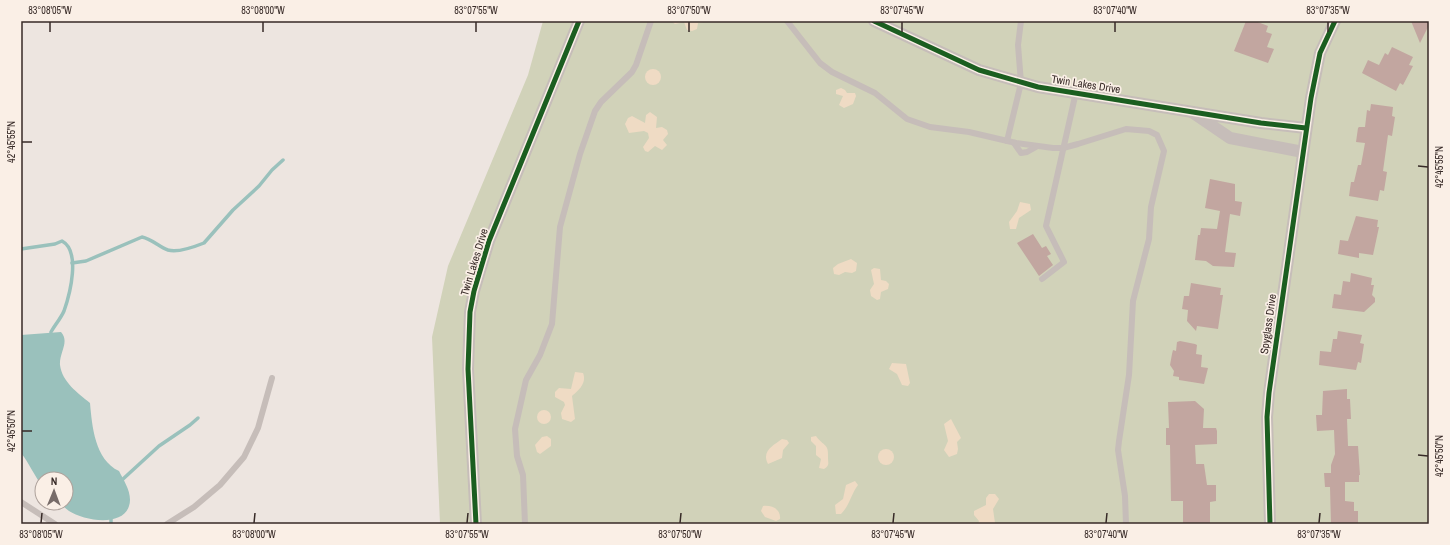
<svg xmlns="http://www.w3.org/2000/svg" width="1450" height="545" font-family="'Archivo Narrow',sans-serif">
	<rect width="100%" height="100%" fill="#ede5e0"/>
	<polygon fill="#d1d2b9" points="543,21 1429,21 1429,524 440,524 432,337 448,266 528,75"/>
	<g fill="#efdbc4">
		<polygon points="671,21 709,21 698,23 697,29 692,31 687,30 684,22 675,24"/>
		<circle cx="653" cy="77" r="8"/>
		<polygon points="841,88 845,90 847,93 855,93 856,96 853,104 844,108 839,105 843,96 836,94 836,90"/>
		<polygon points="650,112 657,117 656,128 662,127 667,130 668,134 663,140 667,145 662,150 655,146 648,152 645,151 643,147 649,138 648,133 644,131 629,133 625,124 628,118 632,116 645,123 646,115"/>
		<polygon points="1020,202 1030,204 1031,210 1019,218 1016,229 1010,229 1009,222 1017,211"/>
		<polygon points="851,259 857,263 856,271 852,273 845,272 839,275 834,274 833,268 838,264"/>
		<polygon points="874,268 880,269 881,280 886,281 889,284 888,289 881,292 880,299 877,300 871,296 870,290 874,284 871,270"/>
		<polygon points="892,363 906,364 910,383 908,386 902,385 897,374 889,369"/>
		<path d="M575 372 583 373C587 383 579 390 572 396L575 419 571 422 562 419 561 413 565 405 564 402 555 397V392L559 388 571 389Z"/>
		<circle cx="544" cy="417" r="7"/>
		<polygon points="951,419 961,438 957,442 958,449 957,454 949,457 944,450 948,441 944,424"/>
		<polygon points="547,436 551,439 551,446 540,454 537,452 535,445 542,437"/>
		<path d="M816 436C824 447 829 443 828 458 828 464 830 465 824 469L819 468 821 459 816 455V446L811 441V437Z"/>
		<path d="M782 439 787 440 789 443 783 450 782 458 768 464C761 451 774 445 782 439Z"/>
		<circle cx="886" cy="457" r="8"/>
		<path d="M855 481 858 485C851 494 850 505 841 514H836L835 505 843 499 846 485Z"/>
		<polygon points="989,494 995,494 999,499 993,509 995,523 978,524 979,521 974,515 974,511 986,505 986,498"/>
		<path d="M763 506C772 505 781 509 780 519L776 521 765 517 761 511Z"/>
	</g>
	<path fill="#9ac1bc" d="M61 332C70 342 59 353 60 365 62 382 78 393 90 403 92 426 95 460 119 471 124 481 133 494 129 506 123 527 84 521 69 511 66 509 63 506 60 503H66V479H42V486C34 475 29 463 21 453V335Z"/>
	<g fill="none" stroke-linecap="round" stroke-linejoin="round">
		<g stroke="#9ac1bc" stroke-width="3.5">
			<path d="M21 249 55 244 62 241C81 251 70 294 64 311 61 318 55 325 51 332"/>
			<path d="M72 263 86 261 142 237C152 239 159 247 168 250 178 253 194 247 204 243L233 210 259 186 272 170 283 160"/>
			<polyline points="123,479 159,446 190,425 198,418"/>
			<polyline points="111,519 111,524"/>
		</g>
	</g>
	<g fill="#c2a6a0">
		<polygon points="1246,21 1255,21 1268,26 1266,32 1272,34 1267,47 1274,49 1268,63 1234,51"/>
		<polygon points="1411,21 1429,21 1429,25 1420,43"/>
		<polygon points="1392,47 1413,57 1409,65 1413,66 1403,85 1400,83 1396,91 1362,73 1368,60 1379,65 1385,53 1388,55"/>
		<polygon points="1371,104 1393,107 1392,116 1395,117 1392,136 1388,135 1383,171 1387,172 1384,191 1380,190 1378,201 1349,196 1351,182 1354,182 1358,165 1361,165 1365,143 1356,142 1358,128 1359,127 1365,127 1367,110 1370,111"/>
		<polygon points="1210,179 1235,184 1235,201 1242,202 1240,216 1230,214 1225,252 1236,253 1234,267 1213,266 1206,261 1195,260 1198,235 1200,235 1201,228 1217,229 1220,211 1205,208"/>
		<polygon points="1356,216 1378,220 1377,227 1379,227 1373,255 1359,253 1359,258 1338,254 1340,240 1348,241"/>
		<polygon points="1033,234 1042,248 1046,246 1051,254 1047,256 1053,265 1039,276 1017,243"/>
		<polygon points="1351,273 1372,278 1371,285 1374,285 1372,295 1375,298 1375,302 1364,312 1332,308 1334,294 1341,295 1343,281 1350,282"/>
		<polygon points="1191,283 1221,288 1220,295 1223,295 1218,329 1197,326 1196,331 1187,321 1188,310 1182,309 1184,296 1189,296"/>
		<polygon points="1338,331 1362,335 1360,343 1364,344 1361,363 1358,362 1356,370 1319,365 1320,351 1331,352 1333,339 1337,339"/>
		<polygon points="1180,341 1195,344 1197,345 1196,354 1202,355 1201,367 1208,368 1204,384 1179,380 1179,377 1173,376 1174,371 1170,365 1172,354 1173,350 1176,351 1177,342"/>
		<polygon points="1347,389 1347,399 1350,399 1351,419 1347,419 1348,446 1358,446 1360,475 1359,475 1359,482 1345,482 1345,501 1354,502 1354,511 1358,511 1358,524 1331,524 1330,487 1325,487 1324,473 1331,473 1331,465 1335,454 1334,430 1317,431 1316,415 1322,415 1323,391"/>
		<polygon points="1195,401 1204,409 1203,428 1216,428 1217,431 1217,444 1195,445 1196,464 1204,464 1207,485 1216,485 1216,501 1210,502 1210,524 1183,524 1183,501 1171,501 1170,445 1166,445 1166,428 1169,428 1168,402"/>
	</g>
	<g fill="none" stroke-linecap="round" stroke-linejoin="round">
		<g stroke="#c6bdb9" stroke-width="6">
			<polyline points="787,21 820,63 832,72 875,93 907,119 930,127 969,132 1016,143 1053,148 1063,148 1078,144 1126,129 1149,131 1157,135 1164,151 1151,207 1149,239 1133,301 1129,375 1119,441 1118,450 1125,496 1126,524"/>
			<polyline points="1007,141 1021,83 1018,45 1021,21"/>
			<polyline points="1014,143 1021,153 1027,152 1036,147"/>
			<polyline points="1042,279 1064,262 1046,226 1076,92"/>
			<polyline points="21,502 55,524"/>
			<polyline points="167,524 194,507 220,485 244,457 258,428 272,378"/>
			<polyline points="525,524 523,475 517,456 515,429 526,380 540,355 552,324 560,227 580,154 595,111 601,102 632,72 636,65 651,21"/>
		</g>
		<g stroke="#c6bdb9" stroke-width="12">
			<polyline points="874,21 979,70 1038,87 1261,123 1306,128"/>
			<polyline points="1192,112 1230,138 1303,152"/>
			<polyline points="476,524 468,369 470,312 474,291 489,241 579,21"/>
			<polyline points="1270,524 1267,417 1269,393 1311,98 1320,53 1335,21"/>
		</g>
		<defs>
			<g id="cycleway">
				<polyline points="874,21 979,70 1038,87 1261,123 1306,128"/>
				<polyline points="476,524 468,369 470,312 474,291 489,241 579,21"/>
				<polyline points="1270,524 1267,417 1269,393 1311,98 1320,53 1335,21"/>
			</g>
		</defs>
		<use href="#cycleway" stroke="#faefe6" stroke-width="8"/>
		<use href="#cycleway" stroke="#1b5e20" stroke-width="5"/>
	</g>
	<path fill="none" stroke="#372a27" stroke-width="1.5" d="M50 32V22M263 32V22M476 32V22M689 32V22M902 32V22M1115 32V22M1328 32V22M22 142H32M1418 166 1428 167M22 431H32M1418 455 1428 456M41 523 42 513M254 523 255 513M467 523 468 513M680 523 681 513M893 523 894 513M1106 523 1107 513M1319 523 1320 513"/>
	<g text-anchor="middle" dominant-baseline="central" stroke-width="3.5" stroke-linejoin="round" paint-order="stroke">
		<g font-size="11" fill="#372a27" stroke="#faefe6">
			<text transform="translate(1086 84) rotate(9)">Twin Lakes Drive</text>
			<text transform="translate(474 262) rotate(-73)">Twin Lakes Drive</text>
			<text transform="translate(1268 324) rotate(-82)">Spyglass Drive</text>
		</g>
	</g>
	<rect width="1450" height="545" fill="none" stroke="#faefe6" stroke-width="44"/>
	<g transform="translate(54 491) rotate(1)"><circle r="19" fill="#faefe6" stroke="#aca09a"/>
	<path d="M0-3L7 15L0 10L-7 15Z" fill="#776b68"/>
	<text y="-6" font-size="11" font-weight="bold" text-anchor="middle" fill="#372a27">N</text>
	</g>
	<rect x="22" y="22" width="1406" height="501" fill="none" stroke="#372a27" stroke-width="1.5"/>
	<g font-size="10" text-anchor="middle" fill="#372a27">
		<text x="50" y="14">83°08'05"W</text>
		<text x="263" y="14">83°08'00"W</text>
		<text x="476" y="14">83°07'55"W</text>
		<text x="689" y="14">83°07'50"W</text>
		<text x="902" y="14">83°07'45"W</text>
		<text x="1115" y="14">83°07'40"W</text>
		<text x="1328" y="14">83°07'35"W</text>
		<text transform="translate(11 142) rotate(-90)" y="4">42°45'55"N</text>
		<text transform="translate(1439 167) rotate(-90)" y="4">42°45'55"N</text>
		<text transform="translate(11 431) rotate(-90)" y="4">42°45'50"N</text>
		<text transform="translate(1439 456) rotate(-90)" y="4">42°45'50"N</text>
		<text x="41" y="538">83°08'05"W</text>
		<text x="254" y="538">83°08'00"W</text>
		<text x="467" y="538">83°07'55"W</text>
		<text x="680" y="538">83°07'50"W</text>
		<text x="893" y="538">83°07'45"W</text>
		<text x="1106" y="538">83°07'40"W</text>
		<text x="1319" y="538">83°07'35"W</text>
	</g>
</svg>
